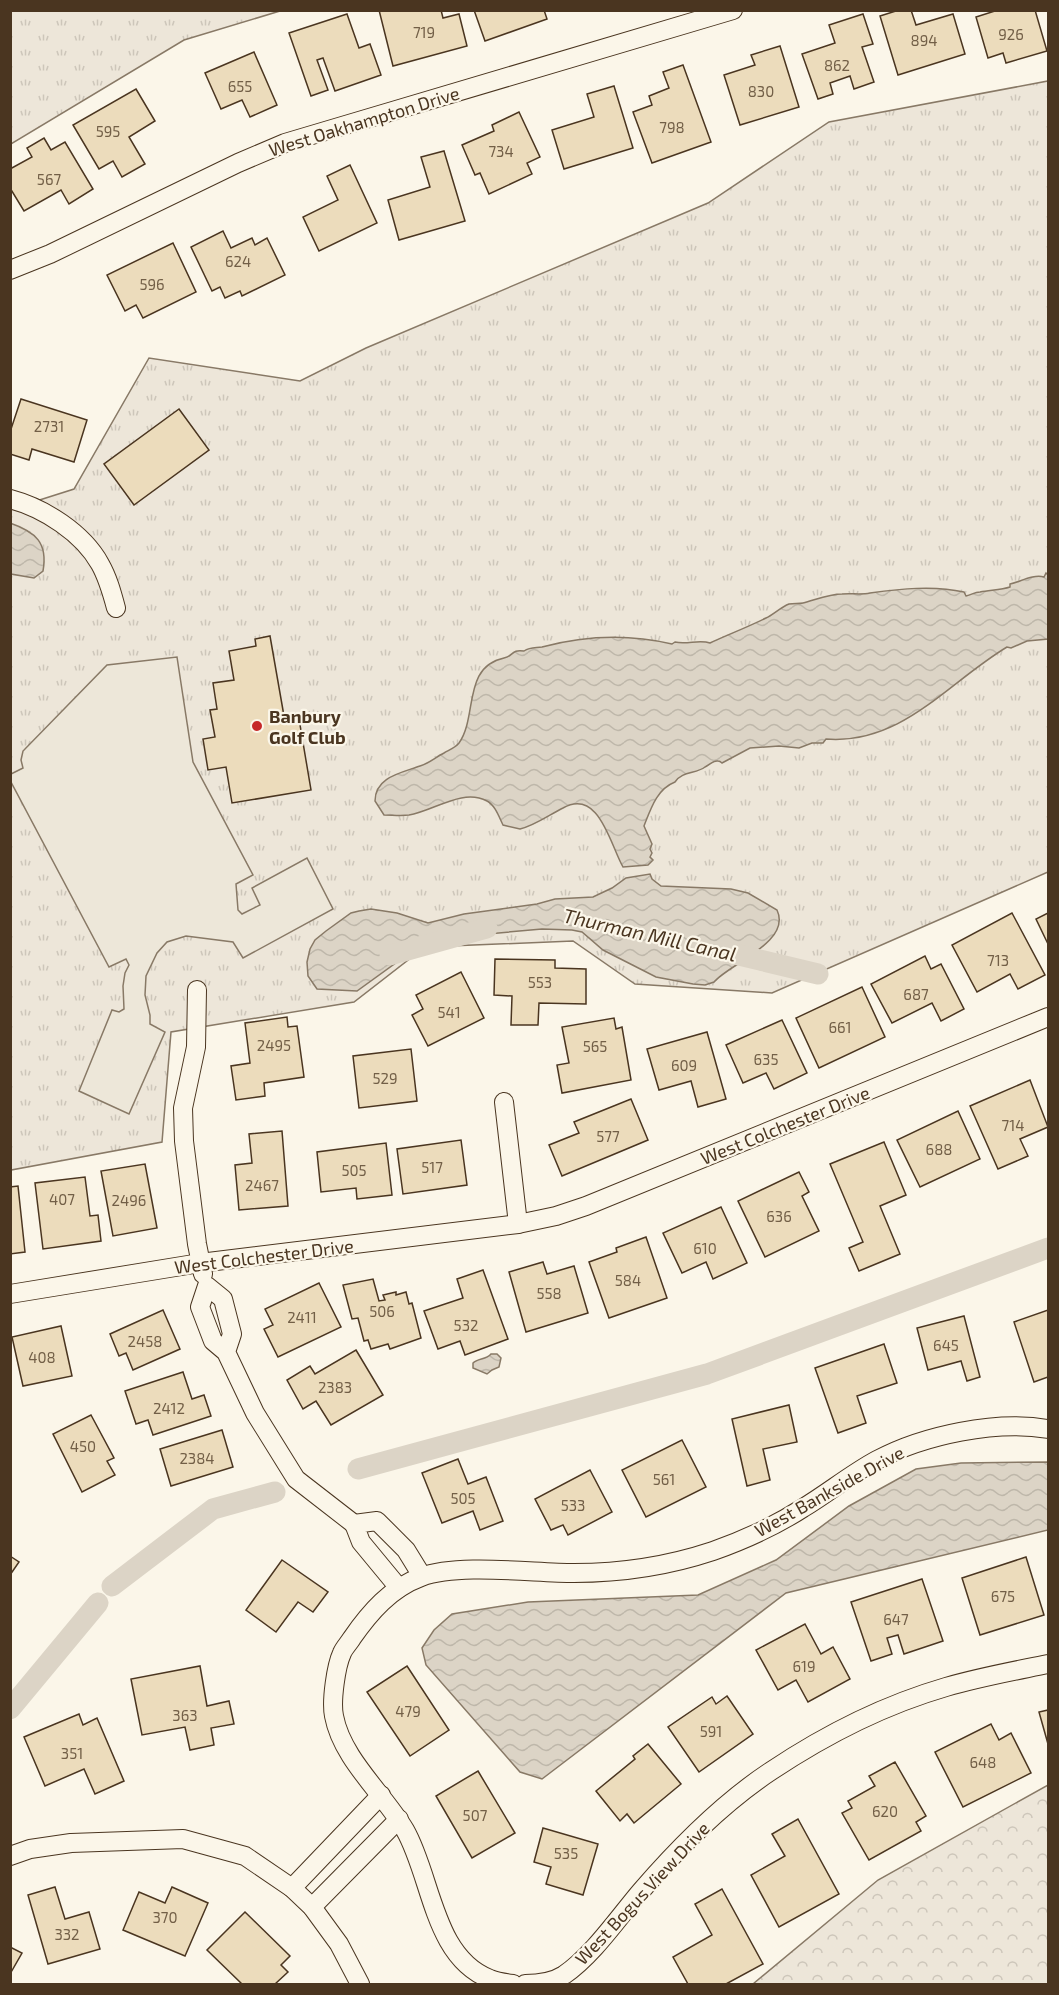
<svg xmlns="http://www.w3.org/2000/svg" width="1059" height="1995" font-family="'Exo 2',sans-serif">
	<defs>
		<pattern id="grass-tufts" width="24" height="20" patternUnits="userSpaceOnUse" patternTransform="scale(1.5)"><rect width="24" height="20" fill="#ede6d9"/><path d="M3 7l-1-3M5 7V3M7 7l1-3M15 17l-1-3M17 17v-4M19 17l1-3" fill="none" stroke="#cdc6ba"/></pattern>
		<pattern id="forest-crowns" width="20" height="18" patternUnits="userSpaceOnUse" patternTransform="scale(1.5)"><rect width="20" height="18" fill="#ede6d9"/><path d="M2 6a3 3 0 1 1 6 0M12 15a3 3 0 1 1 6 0" fill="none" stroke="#cdc6ba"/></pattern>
		<pattern id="water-waves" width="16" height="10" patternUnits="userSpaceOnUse" patternTransform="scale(1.5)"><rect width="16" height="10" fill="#dcd4c6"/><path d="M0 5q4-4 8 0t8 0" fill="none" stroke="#beb7aa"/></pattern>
	</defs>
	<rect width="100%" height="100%" fill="#fbf6e9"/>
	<g fill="url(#grass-tufts)" stroke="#887966" stroke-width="1.5">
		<polygon points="10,11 11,10 280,11 184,40 11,144"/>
		<polygon points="1048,81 1048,872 772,993 635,984 573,941 425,947 354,1002 171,1032 162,1142 11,1170 11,509 74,489 149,358 300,381 366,348 708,203 829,122"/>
	</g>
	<polygon fill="url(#forest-crowns)" stroke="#887966" stroke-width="1.5" points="1048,1785 1048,1984 753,1984 878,1880"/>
	<polygon fill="#ede7d9" stroke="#887966" stroke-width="1.5" points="177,657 193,762 253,875 236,884 238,910 242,914 260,905 252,888 307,858 333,909 243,958 233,942 186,936 167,942 157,953 146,976 145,995 150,1015 150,1024 165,1032 129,1114 79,1091 112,1010 119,1012 124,1009 123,986 125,973 129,965 126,959 109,967 11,782 11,774 23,768 21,760 23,751 107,665"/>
	<g fill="url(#water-waves)" stroke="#887966" stroke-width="1.5">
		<path d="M10 523C36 532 48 543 43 571L34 578 11 574Z"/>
		<path d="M1046 573 1048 575V639L1027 641 1011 648 1007 647C947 683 902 745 826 739L823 743H812L799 748 779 746 750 748 722 763C721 762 719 761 718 761 713 760 710 765 705 767 696 774 682 771 675 782 657 789 651 808 644 826L652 844 650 849 652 853 650 857 653 860 648 865 623 867C610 844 599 788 563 808 549 815 534 826 520 829L503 825C499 817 495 805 487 801 462 788 434 811 409 815 401 816 392 815 384 815L375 801C375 777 401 773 420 766 428 764 436 757 444 753 449 750 455 748 459 743 478 716 462 667 504 658 514 656 511 649 524 651 530 647 535 648 542 647 583 636 629 634 672 644L675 642C687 645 699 639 710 643 727 635 748 627 766 618 773 615 781 607 789 604 794 603 799 604 803 603 815 600 829 594 842 594 851 593 861 595 870 593 900 589 933 585 964 592L966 596C972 595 974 592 980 592 990 590 1001 590 1010 587V584C1020 582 1033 574 1044 577Z"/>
		<path d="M650 874 652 879 661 886 731 889 748 893 777 910C792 942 729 964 714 982L705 985 693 984 656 977 603 950 582 932 572 930 542 929 442 938 418 947 357 991 317 989 308 976 307 962 310 949 315 940 326 931 351 913 359 911 371 909 397 913 428 923 464 914 537 904 555 899 593 897 612 888 626 878Z"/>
		<path d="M491 1354H497L501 1358 499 1367 492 1370 487 1374 473 1368V1363C478 1358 486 1360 491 1354Z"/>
		<polygon points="1048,1462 1048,1530 786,1593 542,1779 520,1772 426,1665 422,1648 434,1630 452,1614 528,1602 698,1595 776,1560 849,1506 916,1469 961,1463"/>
	</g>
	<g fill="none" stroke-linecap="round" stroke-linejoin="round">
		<g stroke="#dcd4c6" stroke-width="21">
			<polyline points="722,951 818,974"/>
			<polyline points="390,955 487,928"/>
			<polyline points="358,1469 707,1374 1048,1248"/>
			<polyline points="112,1586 213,1509 275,1492"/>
			<polyline points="10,1709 98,1603"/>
		</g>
	</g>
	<g fill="#ecdcbc" stroke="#4a3520" stroke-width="1.5">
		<polygon points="379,10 441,10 443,18 459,14 467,46 393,66"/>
		<polygon points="474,10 544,10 547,19 485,41"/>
		<polygon points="899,10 911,10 916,25 953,14 965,54 898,75 880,16"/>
		<polygon points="998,10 1035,10 1047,51 1006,63 1003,53 988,58 976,17"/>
		<polygon points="347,14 359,48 370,44 381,75 335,91 323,58 317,60 328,90 311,96 289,33"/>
		<polygon points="863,14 873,44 862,47 874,82 854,89 850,76 830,83 833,94 818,99 802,54 835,43 829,25"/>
		<polygon points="780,46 799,107 740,125 724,75 755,65 751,55"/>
		<polygon points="254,52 277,105 250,117 242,100 221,109 205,73"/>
		<polygon points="683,65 711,142 652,163 633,112 652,105 649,96 669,88 663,72"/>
		<polygon points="614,86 633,148 564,169 552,130 594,117 587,94"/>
		<polygon points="136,89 155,121 129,137 145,164 122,177 113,161 99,169 73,125"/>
		<polygon points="519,112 540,157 527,163 532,174 489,194 480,173 475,175 462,145 494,131 492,125"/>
		<polygon points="44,138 51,150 65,142 93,189 69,204 61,190 24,211 10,188 10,169 32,157 27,148"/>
		<polygon points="444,151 465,221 399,240 388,200 430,187 421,157"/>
		<polygon points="350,165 377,223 319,251 303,217 338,200 327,176"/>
		<polygon points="223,231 231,248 252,238 255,245 267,238 285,275 242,296 240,291 225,298 220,287 212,291 191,247"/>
		<polygon points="173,243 196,292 143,318 136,305 125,311 107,275"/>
		<polygon points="21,399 87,420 74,462 32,449 29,460 10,454 10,432"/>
		<polygon points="179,409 209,450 134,505 104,464"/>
		<polygon points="270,636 284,716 298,713 311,790 232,803 226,767 208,770 203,739 215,737 210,710 217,709 213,683 234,680 229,651 256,646 255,639"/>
		<polygon points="1012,913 1045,975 1018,989 1010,974 977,992 952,945"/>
		<polygon points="1048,913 1048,944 1036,919"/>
		<polygon points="925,956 931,969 941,964 964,1009 941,1021 932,1003 892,1023 871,984"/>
		<polygon points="495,959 555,960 555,968 586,969 586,1004 539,1003 538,1025 511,1025 512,996 494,995"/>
		<polygon points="461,972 484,1018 428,1046 412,1015 423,1009 416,995"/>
		<polygon points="862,987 885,1037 819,1068 796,1018"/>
		<polygon points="287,1017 288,1027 297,1026 304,1077 264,1083 265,1096 236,1100 231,1066 250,1063 245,1023"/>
		<polygon points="614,1018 616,1029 622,1027 631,1080 562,1093 557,1065 569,1063 562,1027"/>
		<polygon points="782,1020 807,1073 774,1089 766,1073 743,1083 726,1045"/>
		<polygon points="707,1032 726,1099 698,1107 691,1081 659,1090 647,1049"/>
		<polygon points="411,1049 417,1101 359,1108 353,1056"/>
		<polygon points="1030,1080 1048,1127 1020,1139 1028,1156 998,1169 970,1106"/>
		<polygon points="631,1099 648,1140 562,1176 549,1145 579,1133 574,1122"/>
		<polygon points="958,1111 980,1159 920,1187 897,1140"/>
		<polygon points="282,1131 288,1206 239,1210 235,1165 252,1163 249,1134"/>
		<polygon points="461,1140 467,1185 403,1194 397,1149"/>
		<polygon points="884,1142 906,1195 880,1206 900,1254 859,1271 849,1248 863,1242 830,1164"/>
		<polygon points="386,1143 392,1195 357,1199 356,1188 321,1192 317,1152"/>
		<polygon points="145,1164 157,1228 113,1236 101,1171"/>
		<polygon points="799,1172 809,1192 802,1196 819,1231 765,1257 738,1201"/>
		<polygon points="85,1177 90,1216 98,1215 101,1241 43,1249 35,1183"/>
		<polygon points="18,1186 25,1252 10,1254 10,1187"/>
		<polygon points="721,1207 747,1263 713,1279 706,1262 682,1273 663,1233"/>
		<polygon points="646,1237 667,1298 609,1318 589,1262 617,1252 616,1248"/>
		<polygon points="543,1262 547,1274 574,1266 588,1313 526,1332 509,1272"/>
		<polygon points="483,1270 508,1339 465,1355 460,1341 438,1349 424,1311 463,1298 457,1279"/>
		<polygon points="373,1279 379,1301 385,1300 383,1295 396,1292 396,1295 406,1292 409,1304 412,1303 421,1338 390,1349 388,1344 371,1349 368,1340 364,1341 358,1318 352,1319 343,1285"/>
		<polygon points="319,1283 341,1327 278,1357 264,1329 273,1325 265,1309"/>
		<polygon points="163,1310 180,1349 133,1370 126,1353 119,1356 110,1334"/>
		<polygon points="1048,1310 1048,1377 1034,1382 1014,1322"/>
		<polygon points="964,1316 980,1377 967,1381 961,1361 928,1370 917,1328"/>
		<polygon points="61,1326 72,1376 23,1386 12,1337"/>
		<polygon points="884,1344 897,1383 857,1396 866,1423 838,1433 815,1368"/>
		<polygon points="356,1350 383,1395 331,1425 316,1401 303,1409 287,1380 310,1366 315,1374"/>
		<polygon points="183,1372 192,1399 204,1395 211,1416 153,1435 148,1420 136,1424 125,1391"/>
		<polygon points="789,1405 797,1442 763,1449 770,1480 747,1486 732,1419"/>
		<polygon points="91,1415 114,1458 107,1461 115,1475 82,1492 53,1434"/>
		<polygon points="222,1430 233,1467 171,1486 160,1449"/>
		<polygon points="682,1440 706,1487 646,1517 622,1470"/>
		<polygon points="458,1459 468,1484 486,1477 503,1521 480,1530 473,1511 442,1523 422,1473"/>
		<polygon points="590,1470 612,1512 568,1535 563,1525 551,1530 535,1499"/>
		<polygon points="10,1556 19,1562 10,1575"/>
		<polygon points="1026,1557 1044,1615 980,1635 962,1578"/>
		<polygon points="282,1560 328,1592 313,1612 298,1602 276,1632 246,1610"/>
		<polygon points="922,1579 943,1641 904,1654 898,1635 887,1638 892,1654 871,1661 851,1602"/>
		<polygon points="805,1624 821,1654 833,1647 850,1679 808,1702 796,1680 778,1690 756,1650"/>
		<polygon points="200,1666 207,1706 229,1701 234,1724 211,1728 214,1745 190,1750 185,1727 142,1735 131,1679"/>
		<polygon points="407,1666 449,1730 410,1756 367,1692"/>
		<polygon points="727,1696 753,1734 699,1772 668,1727 712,1697 716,1704"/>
		<polygon points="1048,1710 1048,1744 1039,1712"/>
		<polygon points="79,1714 83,1725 97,1718 124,1781 95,1794 84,1769 45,1786 24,1737"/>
		<polygon points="991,1724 999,1740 1011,1733 1031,1773 963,1807 935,1752"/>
		<polygon points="648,1744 681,1784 634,1823 627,1814 620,1821 596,1791 635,1759 633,1756"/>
		<polygon points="895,1762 926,1816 916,1822 921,1831 869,1860 842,1813 852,1808 848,1801 875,1786 869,1776"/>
		<polygon points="478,1771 515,1833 472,1858 436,1796"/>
		<polygon points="798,1819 839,1894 779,1927 751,1875 785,1856 772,1834"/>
		<polygon points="543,1828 598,1844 583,1895 546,1884 551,1867 534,1862"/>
		<polygon points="55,1887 65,1919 89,1912 100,1949 48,1964 28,1895"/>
		<polygon points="172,1887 208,1903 185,1956 123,1930 139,1892 165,1903"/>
		<polygon points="722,1889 763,1964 726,1984 688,1984 673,1957 712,1935 695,1904"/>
		<polygon points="245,1912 290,1956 281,1965 288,1972 275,1984 242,1984 207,1950"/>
		<polygon points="10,1947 22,1953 10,1974"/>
	</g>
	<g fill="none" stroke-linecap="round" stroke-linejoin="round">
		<defs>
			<g id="minor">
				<polyline points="10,270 50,254 238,163 285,143 733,10"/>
				<path d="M10 499C44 508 83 533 100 564 108 578 112 593 116 608"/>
				<polyline points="197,990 196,1047 183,1108 184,1141 197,1244 203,1274"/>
				<polyline points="504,1102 518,1224"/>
				<polyline points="10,1294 200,1263 518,1224 556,1216 586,1206 1048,1017"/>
				<polyline points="226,1352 232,1334 223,1299 207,1286 200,1307 213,1341 226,1352 255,1413 296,1479 354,1524"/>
				<polyline points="399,1588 361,1542 354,1524 377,1521 406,1550 422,1576"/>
				<polyline points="10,1856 30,1849 71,1843 183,1839 245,1856 292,1888 312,1907 339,1944 360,1984"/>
				<polyline points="292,1888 381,1795"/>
				<polyline points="312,1907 399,1819"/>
				<path d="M513 1984C505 1983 497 1982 490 1979 433 1957 432 1877 405 1830 384 1794 342 1759 334 1716 331 1701 336 1666 342 1653 344 1648 349 1643 352 1638 370 1612 391 1588 421 1577 459 1563 532 1573 574 1573 621 1573 668 1566 713 1551 744 1540 775 1526 803 1508 828 1493 851 1474 877 1460 924 1435 996 1420 1048 1429"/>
				<path d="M525 1984C537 1984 553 1982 564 1975 593 1955 618 1918 641 1891 679 1847 721 1804 771 1771 825 1735 884 1705 946 1687 980 1677 1014 1671 1048 1664"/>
			</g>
		</defs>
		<use href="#minor" stroke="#4a3520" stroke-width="20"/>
		<use href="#minor" stroke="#fbf6e9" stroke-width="18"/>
	</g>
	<circle fill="#c62828" stroke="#fbf6e9" stroke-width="2" cx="257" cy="726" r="6"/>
	<g text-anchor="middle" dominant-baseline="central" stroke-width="4.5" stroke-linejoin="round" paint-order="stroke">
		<g font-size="15" fill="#725f47">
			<text x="424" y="32">719</text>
			<text x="1011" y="34">926</text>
			<text x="924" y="40">894</text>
			<text x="837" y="65">862</text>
			<text x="240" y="86">655</text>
			<text x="761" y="91">830</text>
			<text x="672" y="127">798</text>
			<text x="108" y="131">595</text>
			<text x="501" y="151">734</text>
			<text x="49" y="179">567</text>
			<text x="238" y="261">624</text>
			<text x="152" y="284">596</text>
			<text x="49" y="426">2731</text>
			<text x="998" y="960">713</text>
			<text x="540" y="982">553</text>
			<text x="916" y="994">687</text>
			<text x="449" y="1012">541</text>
			<text x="840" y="1027">661</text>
			<text x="274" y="1045">2495</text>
			<text x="595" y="1046">565</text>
			<text x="766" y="1059">635</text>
			<text x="684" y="1065">609</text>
			<text x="385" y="1078">529</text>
			<text x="1013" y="1125">714</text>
			<text x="608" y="1136">577</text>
			<text x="939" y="1149">688</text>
			<text x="432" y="1167">517</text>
			<text x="354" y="1170">505</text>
			<text x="262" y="1185">2467</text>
			<text x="62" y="1199">407</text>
			<text x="129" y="1200">2496</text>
			<text x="779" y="1216">636</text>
			<text x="705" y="1248">610</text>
			<text x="628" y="1280">584</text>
			<text x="549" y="1293">558</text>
			<text x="382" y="1311">506</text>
			<text x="302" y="1317">2411</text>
			<text x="466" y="1325">532</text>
			<text x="145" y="1341">2458</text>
			<text x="946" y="1345">645</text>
			<text x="42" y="1357">408</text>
			<text x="335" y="1387">2383</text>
			<text x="169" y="1408">2412</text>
			<text x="83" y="1446">450</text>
			<text x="197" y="1458">2384</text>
			<text x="664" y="1479">561</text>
			<text x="463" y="1498">505</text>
			<text x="573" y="1505">533</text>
			<text x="1003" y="1596">675</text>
			<text x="896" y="1619">647</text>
			<text x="804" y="1666">619</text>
			<text x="408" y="1711">479</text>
			<text x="185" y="1715">363</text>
			<text x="711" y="1731">591</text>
			<text x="72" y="1753">351</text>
			<text x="983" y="1762">648</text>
			<text x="885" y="1811">620</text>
			<text x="475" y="1815">507</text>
			<text x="566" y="1853">535</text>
			<text x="165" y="1917">370</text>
			<text x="67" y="1934">332</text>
		</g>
		<g font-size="18" fill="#4a3520" stroke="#fbf6e9">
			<text transform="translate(364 121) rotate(-17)">West Oakhampton Drive</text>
			<text transform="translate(785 1125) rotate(-22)">West Colchester Drive</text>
			<text transform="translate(264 1256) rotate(-7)">West Colchester Drive</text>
			<text transform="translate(829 1491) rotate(-29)">West Bankside Drive</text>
			<text transform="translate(642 1893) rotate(-47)">West Bogus View Drive</text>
		</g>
		<g font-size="18" font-weight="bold" fill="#4a3520" stroke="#fbf6e9" text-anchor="start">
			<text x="269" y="716">Banbury<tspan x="269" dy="21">Golf Club</tspan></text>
		</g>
		<g font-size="20" font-style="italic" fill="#4a3520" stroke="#fbf6e9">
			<text transform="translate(650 934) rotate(13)">Thurman Mill Canal</text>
		</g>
	</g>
	<rect width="1059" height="1995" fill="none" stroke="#4a3520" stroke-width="24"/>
</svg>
